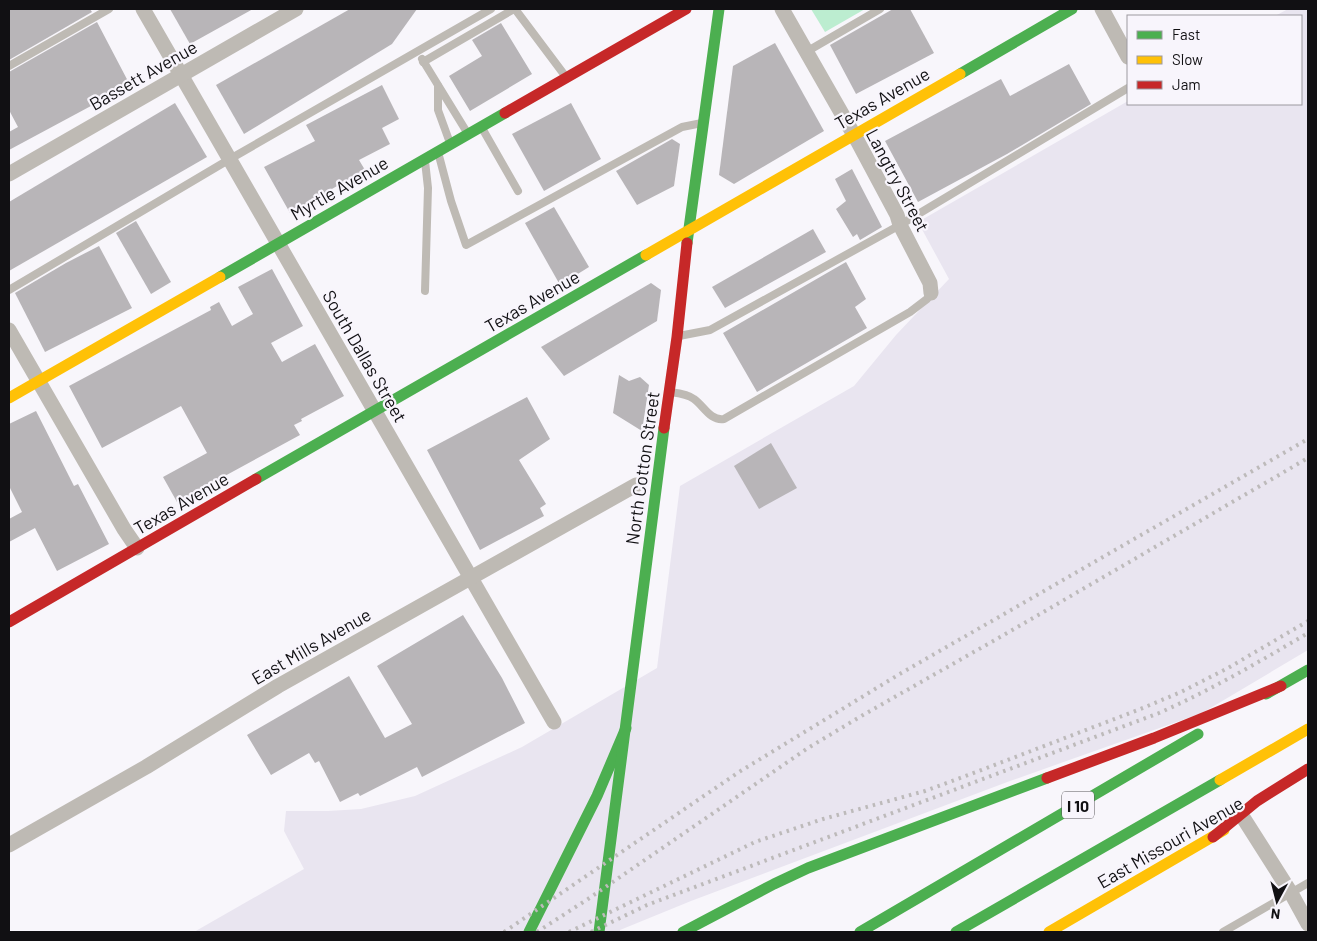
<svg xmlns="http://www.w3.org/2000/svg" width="1317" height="941" font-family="Barlow,sans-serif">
	<rect width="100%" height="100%" fill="#f8f6fb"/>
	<polygon fill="#e9e5f0" points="1288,9 1308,9 1308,650 1202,713 1010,781 691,901 620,930 620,932 194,932 304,869 284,831 286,811 328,811 361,809 415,796 522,747 657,668 680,486 854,386 896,335 949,279 918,222 1128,101 1128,104 1301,104 1301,16 1275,16"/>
	<polygon fill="#bcedd0" points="811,9 865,9 825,32"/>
	<g fill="#b8b5b8">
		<polygon points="9,9 90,9 92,12 9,60"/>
		<polygon points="170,9 253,9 190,44"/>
		<polygon points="350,9 417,9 392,44 244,134 216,85"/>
		<polygon points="893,9 910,9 934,53 856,94 830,45"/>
		<polygon points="97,22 130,85 9,150 9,132 18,127 9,110 9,72"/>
		<polygon points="501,23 532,74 470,111 449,76 482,56 472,40"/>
		<polygon points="775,43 824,131 734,184 719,175 733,66"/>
		<polygon points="1069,64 1091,104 1007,154 918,202 885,141 1001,79 1010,96"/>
		<polygon points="382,85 399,119 382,128 390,144 359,160 365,170 290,213 264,167 315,141 306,125"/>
		<polygon points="175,103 207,157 9,271 9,202"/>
		<polygon points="571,103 601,159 544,191 512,134"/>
		<polygon points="672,139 680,144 674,186 637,205 616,171"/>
		<polygon points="852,169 882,227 860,240 857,234 853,237 836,209 846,201 835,179"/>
		<polygon points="554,207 589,267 560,285 525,223"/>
		<polygon points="136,221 171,282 151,294 116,233"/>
		<polygon points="813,229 826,252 725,308 712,287"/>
		<polygon points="99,246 132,308 45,352 15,293 66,263"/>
		<polygon points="846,262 866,299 855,307 867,328 757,392 723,333"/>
		<polygon points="272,269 303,326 271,343 282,362 315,344 344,396 301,419 302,421 294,425 300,435 177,502 163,477 207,453 181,406 102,448 69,386 211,310 210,307 219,302 232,326 253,314 238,287"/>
		<polygon points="651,283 661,290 657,321 564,376 541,347"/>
		<polygon points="619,375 629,381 640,377 649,385 642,431 613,413"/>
		<polygon points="527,397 550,439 519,460 546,504 540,508 544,516 480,550 427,450"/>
		<polygon points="36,411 74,486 78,484 109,544 57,571 35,528 9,542 9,519 22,512 9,486 9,424"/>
		<polygon points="771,443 797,488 759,509 734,466"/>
		<polygon points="463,615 502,678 525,723 422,777 417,767 360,796 358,793 340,802 319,761 315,763 309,753 271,775 247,735 349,676 385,738 412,724 377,666"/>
	</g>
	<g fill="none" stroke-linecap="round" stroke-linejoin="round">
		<g stroke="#bebab4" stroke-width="8">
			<polyline points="515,9 566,77"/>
			<polyline points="806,52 880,9"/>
			<polyline points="422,59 468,134"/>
			<polyline points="423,62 514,9"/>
			<polyline points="9,66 109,9"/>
			<polyline points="438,86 438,110 450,143"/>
			<polyline points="482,128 518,191"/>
			<polyline points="438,152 451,201 466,245 682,127 702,123"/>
			<polyline points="425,161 428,188 425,291"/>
			<polyline points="9,290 230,159 491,9"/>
			<polyline points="679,336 710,330 900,225 1128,88"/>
			<path d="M670 392C678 393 688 394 694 399 704 406 710 421 724 419L910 312 927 299 931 293"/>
			<polyline points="1223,932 1308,883"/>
		</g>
		<g stroke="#bebab4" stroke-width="15">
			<polyline points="143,9 554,722"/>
			<polyline points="782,9 858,142 897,215 900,225 930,283 931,293"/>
			<polyline points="1102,9 1128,57"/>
			<polyline points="9,174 296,9"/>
			<polyline points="9,330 124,529 137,548"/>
			<polyline points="1244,819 1291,893 1308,924"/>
			<polyline points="9,845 146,767 278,686 636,485"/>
		</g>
		<g stroke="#4caf50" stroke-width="11">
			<polyline points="960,74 1072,9"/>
			<polyline points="687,243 719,9"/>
			<polyline points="220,277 505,113"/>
			<polyline points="256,479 646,255"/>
			<polyline points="1266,694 1308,670"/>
			<polyline points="529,932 597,796 626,728"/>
			<polyline points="599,932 664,428"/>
			<polyline points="683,932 774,884 808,868 1047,778"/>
			<polyline points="860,932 1198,734"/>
			<polyline points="956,932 1220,780"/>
		</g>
		<g stroke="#ffc107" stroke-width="11">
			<polyline points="646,255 960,74"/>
			<polyline points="9,398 220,277"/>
			<polyline points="1220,780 1308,729"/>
			<polyline points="1049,932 1224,830"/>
		</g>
		<g stroke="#c62828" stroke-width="11">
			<polyline points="505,113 686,9"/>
			<polyline points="664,428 677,337 687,243"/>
			<polyline points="9,622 256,479"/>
			<polyline points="1047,778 1154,738 1281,686"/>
			<polyline points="1213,837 1257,801 1308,769"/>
		</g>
		<g stroke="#bdbaba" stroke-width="4" stroke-dasharray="2.5 5" stroke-linecap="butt">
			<polyline points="504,932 739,772 898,675 1308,439"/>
			<polyline points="537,932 588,899 808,748 863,715 1009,632 1308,458"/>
			<polyline points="569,932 755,842 823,819 925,791 971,774 1138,710 1181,692 1228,668 1308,621"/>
			<path d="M591 932 647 905 1159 713C1211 690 1259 662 1308 633"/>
		</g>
	</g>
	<g text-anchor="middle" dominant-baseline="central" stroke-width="4.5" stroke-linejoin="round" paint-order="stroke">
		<rect fill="#f8f5fc" stroke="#565559" stroke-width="1" x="1062" y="791.5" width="32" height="27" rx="4"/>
		<g font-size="16" font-weight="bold" fill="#111013">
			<text x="1078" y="805">I 10</text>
		</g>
		<g font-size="18" fill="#111013" stroke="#f8f5fc">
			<text transform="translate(143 75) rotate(-30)">Bassett Avenue</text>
			<text transform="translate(882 98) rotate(-30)">Texas Avenue</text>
			<text transform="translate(898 180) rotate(62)">Langtry Street</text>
			<text transform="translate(339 188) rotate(-30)">Myrtle Avenue</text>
			<text transform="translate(532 301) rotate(-30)">Texas Avenue</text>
			<text transform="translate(365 356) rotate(60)">South Dallas Street</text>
			<text transform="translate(642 468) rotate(-82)">North Cotton Street</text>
			<text transform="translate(181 503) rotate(-30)">Texas Avenue</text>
			<text transform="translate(311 646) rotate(-30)">East Mills Avenue</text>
			<text transform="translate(1170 842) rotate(-30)">East Missouri Avenue</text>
		</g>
	</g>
	<rect width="1317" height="941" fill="none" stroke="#111013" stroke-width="20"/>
	<rect x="1127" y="15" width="175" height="90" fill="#f8f5fc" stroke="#9c999f"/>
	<rect x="1137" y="31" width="25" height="8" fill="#4caf50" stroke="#9c999f"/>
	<text x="1172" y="40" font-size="15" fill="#111013">Fast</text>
	<rect x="1137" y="56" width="25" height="8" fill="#ffc107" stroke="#9c999f"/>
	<text x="1172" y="65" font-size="15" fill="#111013">Slow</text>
	<rect x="1137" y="81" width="25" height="8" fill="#c62828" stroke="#9c999f"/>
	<text x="1172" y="90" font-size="15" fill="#111013">Jam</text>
	<g transform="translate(1277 901) rotate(187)" stroke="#f8f5fc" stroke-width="4" paint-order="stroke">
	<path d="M0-4L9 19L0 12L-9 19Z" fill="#111013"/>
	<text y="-8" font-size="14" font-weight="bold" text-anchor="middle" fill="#111013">N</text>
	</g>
</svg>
